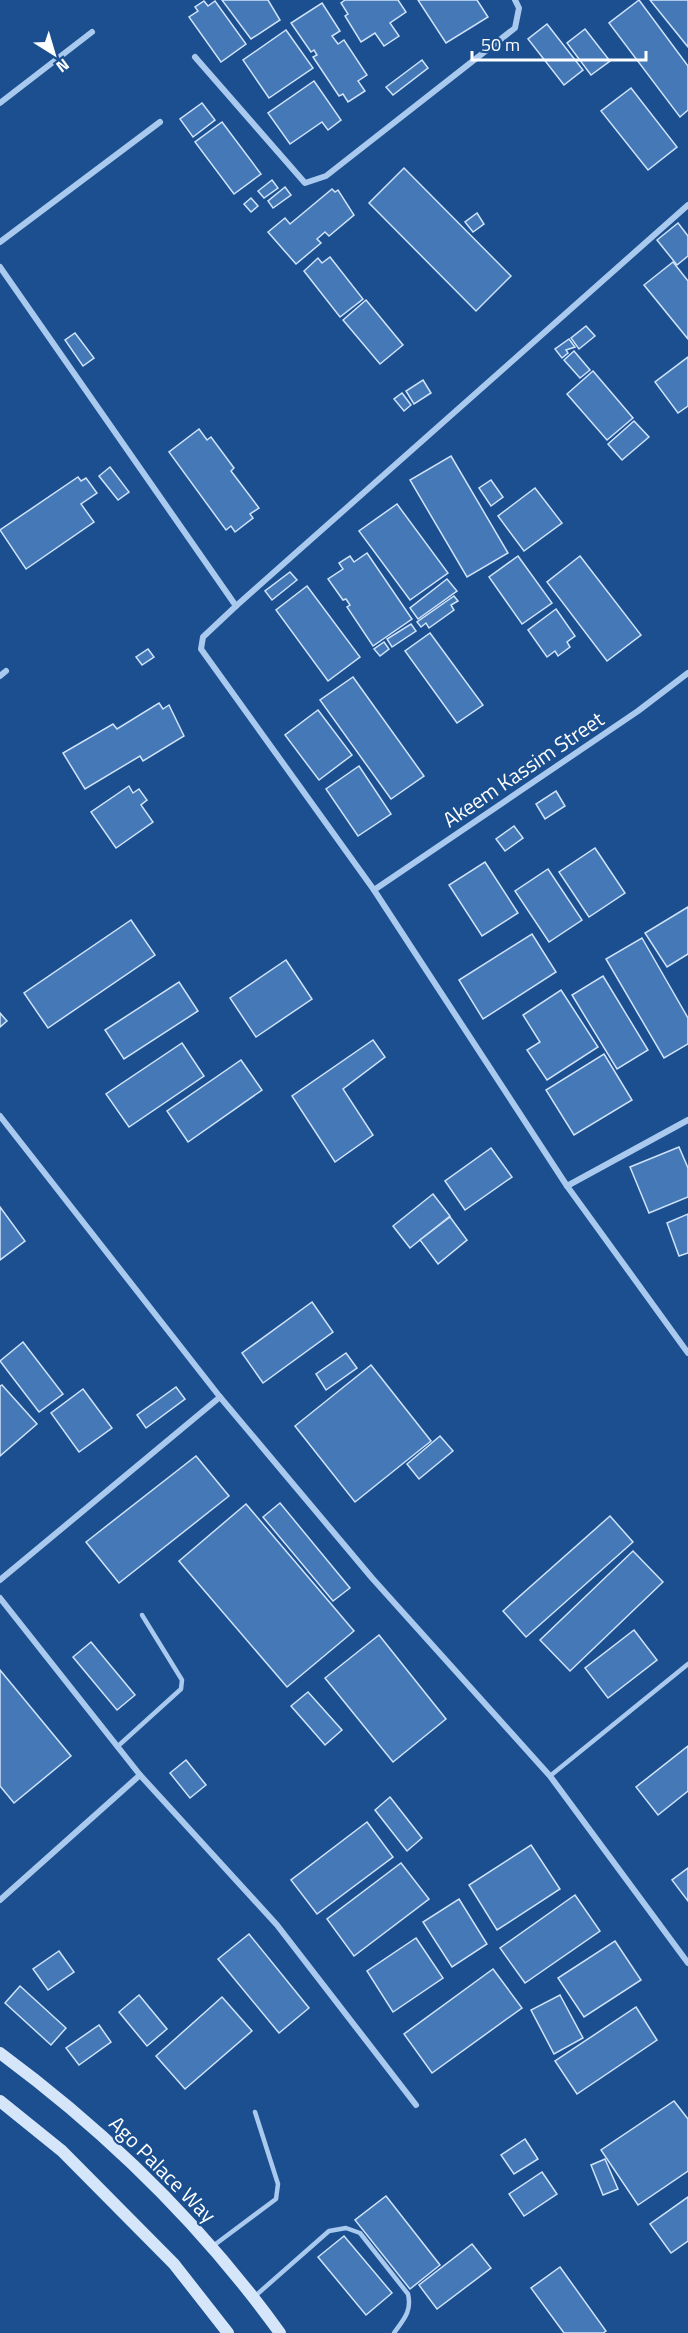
<svg xmlns="http://www.w3.org/2000/svg" width="688" height="2333" font-family="'Titillium Web',sans-serif">
	<rect width="100%" height="100%" fill="#1b4f8f"/>
	<g fill="#4478b7" stroke="#cfe3fa" stroke-width="1.5">
		<polygon points="222,0 268,0 280,20 251,39"/>
		<polygon points="345,0 398,0 406,12 390,23 399,36 384,46 375,33 361,42 345,16 348,14 341,3"/>
		<polygon points="418,0 477,0 488,17 446,43"/>
		<polygon points="639,0 688,66 688,110 680,117 609,23"/>
		<polygon points="650,0 688,0 688,47"/>
		<polygon points="204,1 208,6 215,1 246,44 221,62 189,17 198,11 195,7"/>
		<polygon points="322,3 340,31 332,36 338,44 344,40 367,75 358,81 365,91 348,102 343,94 339,96 313,57 317,55 314,50 311,52 291,23"/>
		<polygon points="547,24 583,70 564,85 528,39"/>
		<polygon points="585,29 610,61 591,75 567,43"/>
		<polygon points="286,30 313,68 269,98 243,60"/>
		<polygon points="422,60 428,68 393,95 386,87"/>
		<polygon points="314,81 341,120 328,130 322,122 290,144 268,113"/>
		<polygon points="631,88 677,147 648,170 601,111"/>
		<polygon points="202,103 215,120 193,137 180,119"/>
		<polygon points="222,122 261,174 234,194 195,142"/>
		<polygon points="404,168 511,276 476,311 369,203"/>
		<polygon points="272,180 278,188 264,198 258,191"/>
		<polygon points="285,187 291,195 273,208 268,201"/>
		<polygon points="332,189 335,192 338,190 354,215 329,236 325,232 317,239 321,243 296,264 268,232 285,218 290,224"/>
		<polygon points="251,198 258,206 251,212 244,204"/>
		<polygon points="477,213 484,224 473,232 465,222"/>
		<polygon points="678,223 688,236 688,256 677,265 657,240"/>
		<polygon points="330,257 363,299 340,317 304,271 318,258 322,263"/>
		<polygon points="673,262 688,281 688,339 644,285"/>
		<polygon points="366,300 403,345 380,364 343,320"/>
		<polygon points="586,326 595,336 579,349 571,338"/>
		<polygon points="75,333 94,358 83,366 65,340"/>
		<polygon points="569,339 575,347 566,350 568,353 562,358 555,349"/>
		<polygon points="574,351 590,370 580,378 564,360"/>
		<polygon points="688,357 688,406 678,413 655,382"/>
		<polygon points="593,371 633,418 607,440 567,394"/>
		<polygon points="423,380 431,393 414,404 406,391"/>
		<polygon points="402,393 411,405 404,411 394,399"/>
		<polygon points="634,421 649,437 622,460 608,444"/>
		<polygon points="199,429 207,440 211,437 234,468 231,471 259,508 250,514 253,518 235,532 231,526 226,530 169,452"/>
		<polygon points="451,456 508,553 467,577 410,480"/>
		<polygon points="110,467 129,492 118,500 99,476"/>
		<polygon points="78,477 81,481 86,478 97,493 81,504 94,522 26,569 0,530"/>
		<polygon points="491,480 503,497 491,506 479,488"/>
		<polygon points="535,488 562,523 524,551 498,516"/>
		<polygon points="397,504 448,573 410,600 359,531"/>
		<polygon points="367,553 412,619 373,646 347,607 350,605 346,599 343,600 328,579 343,569 339,563 350,556 354,562"/>
		<polygon points="518,556 552,603 522,624 489,577"/>
		<polygon points="580,556 641,635 607,661 547,582"/>
		<polygon points="290,572 297,580 272,600 265,591"/>
		<polygon points="447,579 457,591 418,619 410,608"/>
		<polygon points="307,586 360,657 328,681 276,610"/>
		<polygon points="454,596 458,601 451,605 454,610 429,628 426,623 421,627 417,622"/>
		<polygon points="556,609 575,636 567,642 570,647 558,656 555,651 547,657 528,630"/>
		<polygon points="411,624 416,631 392,647 387,639"/>
		<polygon points="430,633 483,705 457,723 405,651"/>
		<polygon points="384,642 389,649 380,656 374,649"/>
		<polygon points="148,649 154,657 142,665 136,657"/>
		<polygon points="353,677 424,776 391,799 320,700"/>
		<polygon points="159,703 163,709 169,705 184,736 143,761 140,756 85,789 63,753 113,724 117,729"/>
		<polygon points="318,710 352,755 319,780 285,735"/>
		<polygon points="359,766 391,814 358,836 326,789"/>
		<polygon points="129,786 133,793 139,789 147,800 141,805 153,822 116,848 91,812"/>
		<polygon points="556,791 565,806 545,819 536,804"/>
		<polygon points="514,826 523,838 505,851 496,839"/>
		<polygon points="595,848 625,893 589,917 559,872"/>
		<polygon points="485,862 518,913 482,936 449,885"/>
		<polygon points="548,869 582,920 549,942 515,891"/>
		<polygon points="688,907 688,954 667,967 645,933"/>
		<polygon points="131,920 155,955 48,1028 24,993"/>
		<polygon points="532,934 556,972 483,1019 459,980"/>
		<polygon points="642,938 688,1018 688,1044 664,1058 606,959"/>
		<polygon points="286,960 312,999 256,1037 230,998"/>
		<polygon points="603,976 648,1050 617,1069 572,995"/>
		<polygon points="179,982 198,1011 124,1059 105,1030"/>
		<polygon points="561,990 598,1047 547,1080 527,1050 540,1042 523,1015"/>
		<polygon points="0,1013 7,1021 0,1027"/>
		<polygon points="373,1040 385,1057 343,1089 373,1135 335,1162 292,1096"/>
		<polygon points="182,1043 204,1076 129,1127 106,1094"/>
		<polygon points="604,1054 632,1100 574,1135 546,1090"/>
		<polygon points="241,1060 262,1090 188,1142 167,1111"/>
		<polygon points="679,1147 688,1168 688,1197 649,1213 630,1167"/>
		<polygon points="491,1148 512,1177 465,1210 445,1181"/>
		<polygon points="433,1194 450,1216 410,1248 393,1226"/>
		<polygon points="0,1207 25,1241 0,1260"/>
		<polygon points="688,1214 688,1253 679,1256 667,1223"/>
		<polygon points="450,1217 467,1240 438,1264 420,1240"/>
		<polygon points="312,1302 333,1332 263,1383 242,1353"/>
		<polygon points="23,1342 63,1394 39,1412 0,1361"/>
		<polygon points="346,1353 357,1368 326,1390 316,1374"/>
		<polygon points="371,1365 431,1441 355,1502 295,1426"/>
		<polygon points="2,1385 37,1424 0,1456 0,1386"/>
		<polygon points="176,1387 185,1399 146,1428 137,1415"/>
		<polygon points="83,1389 112,1428 79,1452 51,1413"/>
		<polygon points="440,1436 453,1451 419,1479 407,1464"/>
		<polygon points="196,1456 229,1496 119,1583 86,1542"/>
		<polygon points="280,1503 350,1588 333,1601 263,1517"/>
		<polygon points="246,1504 354,1631 287,1687 179,1561"/>
		<polygon points="610,1516 633,1542 526,1637 503,1611"/>
		<polygon points="633,1551 663,1582 570,1671 540,1640"/>
		<polygon points="634,1630 657,1660 608,1698 585,1668"/>
		<polygon points="379,1635 446,1719 393,1762 325,1678"/>
		<polygon points="91,1642 135,1695 117,1710 73,1657"/>
		<polygon points="0,1670 71,1756 14,1803 0,1786"/>
		<polygon points="308,1692 342,1730 325,1745 291,1706"/>
		<polygon points="688,1746 688,1791 658,1815 636,1787"/>
		<polygon points="186,1760 206,1785 190,1798 170,1773"/>
		<polygon points="390,1797 422,1838 407,1851 375,1810"/>
		<polygon points="367,1822 393,1857 317,1914 291,1880"/>
		<polygon points="531,1845 560,1889 497,1930 469,1885"/>
		<polygon points="401,1863 429,1899 354,1956 327,1919"/>
		<polygon points="688,1868 688,1901 672,1880"/>
		<polygon points="575,1895 600,1931 525,1983 500,1948"/>
		<polygon points="459,1899 487,1944 452,1967 423,1922"/>
		<polygon points="249,1934 309,2008 279,2033 218,1959"/>
		<polygon points="416,1938 443,1978 393,2012 367,1971"/>
		<polygon points="615,1941 641,1980 584,2017 558,1978"/>
		<polygon points="59,1951 74,1972 48,1990 33,1969"/>
		<polygon points="493,1969 522,2008 432,2073 404,2034"/>
		<polygon points="20,1986 66,2028 51,2045 5,2003"/>
		<polygon points="139,1995 167,2029 147,2046 119,2012"/>
		<polygon points="560,1995 583,2038 554,2054 531,2010"/>
		<polygon points="222,1997 252,2031 185,2089 156,2056"/>
		<polygon points="636,2007 657,2040 577,2094 555,2061"/>
		<polygon points="99,2025 111,2042 79,2065 66,2048"/>
		<polygon points="674,2101 688,2119 688,2171 638,2205 601,2150"/>
		<polygon points="525,2139 538,2159 514,2174 501,2155"/>
		<polygon points="605,2159 618,2189 603,2195 591,2165"/>
		<polygon points="542,2172 557,2194 524,2216 509,2194"/>
		<polygon points="386,2196 440,2265 410,2289 355,2220"/>
		<polygon points="688,2197 688,2241 671,2253 650,2224"/>
		<polygon points="344,2236 392,2293 366,2315 318,2257"/>
		<polygon points="472,2244 491,2268 437,2309 419,2285"/>
		<polygon points="560,2267 606,2331 603,2333 564,2333 531,2288"/>
	</g>
	<g fill="none" stroke-linecap="round" stroke-linejoin="round">
		<g stroke="#a9c9ee" stroke-width="4.5">
			<polyline points="117,1747 181,1689 182,1680 142,1615"/>
			<polyline points="550,1776 688,1664"/>
			<polyline points="213,2246 276,2199 278,2184 255,2112"/>
			<path d="M254 2297 329 2231 346 2228 360 2233 408 2294C412 2311 404 2319 394 2333"/>
		</g>
		<g stroke="#a9c9ee" stroke-width="6">
			<polyline points="195,57 305,183 326,176 515,28 519,8 515,0"/>
			<polyline points="0,103 92,32"/>
			<polyline points="688,205 236,606 203,637 201,649 374,890 567,1186 688,1353"/>
			<polyline points="0,242 160,122"/>
			<polyline points="0,267 236,606"/>
			<polyline points="0,676 6,671"/>
			<polyline points="374,890 638,711 688,673"/>
			<polyline points="0,1116 220,1397 372,1578 550,1776 688,1963"/>
			<polyline points="567,1186 688,1120"/>
			<polyline points="0,1580 220,1397"/>
			<polyline points="0,1598 140,1775 277,1925 416,2105"/>
			<polyline points="0,1900 140,1775"/>
		</g>
		<g stroke="#d6e6fa" stroke-width="12">
			<path d="M0 2053C107 2132 202 2225 280 2333"/>
			<polyline points="0,2101 62,2151 174,2264 228,2333"/>
		</g>
	</g>
	<g text-anchor="middle" dominant-baseline="central" stroke-width="4.5" stroke-linejoin="round" paint-order="stroke">
		<g font-size="21" fill="#fff" stroke="#1b4f8f">
			<text transform="translate(523 769) rotate(-34)">Akeem Kassim Street</text>
			<text transform="translate(163 2169) rotate(45)">Ago Palace Way</text>
		</g>
	</g>
	<g transform="translate(54 54) rotate(143)" stroke="#1b4f8f" stroke-width="4.5" paint-order="stroke">
	<path d="M0-4.5L10 22L0 15L-10 22Z" fill="#ffffff"/>
	<text y="-9" font-size="16" font-weight="bold" text-anchor="middle" fill="#ffffff">N</text>
	</g>
	<path d="M472 51v9h174v-9" fill="none" stroke="#ffffff" stroke-width="3"/>
	<text x="481" y="51" font-size="18" fill="#ffffff" stroke="#1b4f8f" stroke-width="4.5" paint-order="stroke">50 m</text>
</svg>
